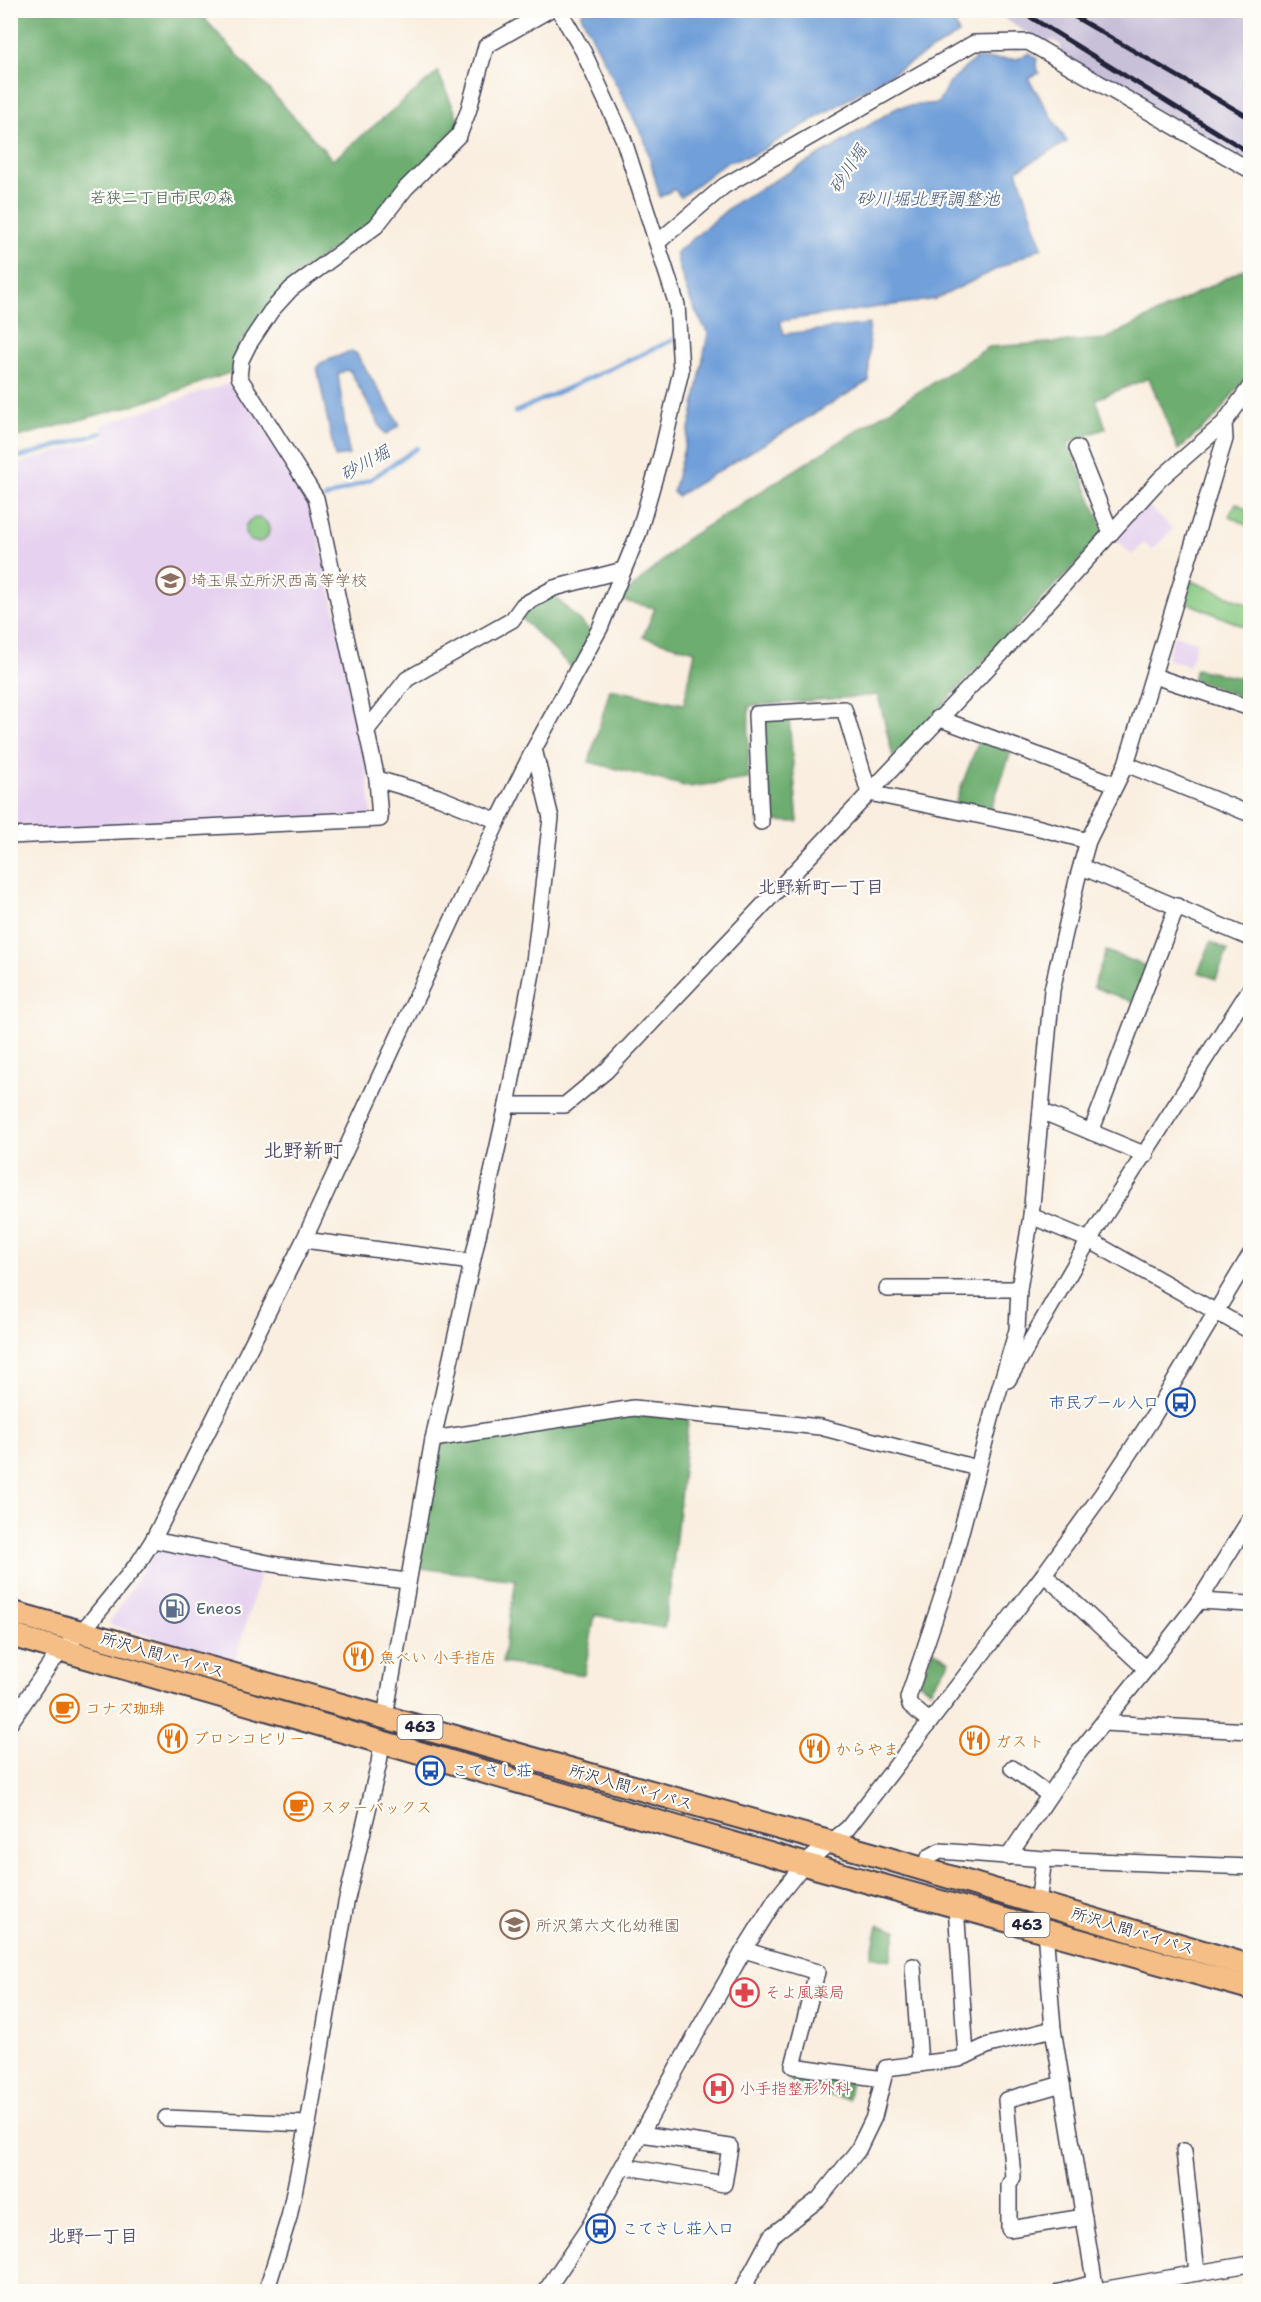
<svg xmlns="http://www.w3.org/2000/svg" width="1261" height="2302" font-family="'Shantell Sans','Klee One',sans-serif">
	<rect width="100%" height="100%" fill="#fdfcf7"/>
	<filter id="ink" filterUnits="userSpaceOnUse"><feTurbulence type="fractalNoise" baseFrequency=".0167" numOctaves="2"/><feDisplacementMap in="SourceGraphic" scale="12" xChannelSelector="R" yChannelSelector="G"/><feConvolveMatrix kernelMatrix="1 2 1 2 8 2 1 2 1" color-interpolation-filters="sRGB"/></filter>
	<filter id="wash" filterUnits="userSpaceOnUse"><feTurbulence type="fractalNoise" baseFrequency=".008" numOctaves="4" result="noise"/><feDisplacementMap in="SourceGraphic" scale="24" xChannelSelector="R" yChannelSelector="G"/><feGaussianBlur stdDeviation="1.35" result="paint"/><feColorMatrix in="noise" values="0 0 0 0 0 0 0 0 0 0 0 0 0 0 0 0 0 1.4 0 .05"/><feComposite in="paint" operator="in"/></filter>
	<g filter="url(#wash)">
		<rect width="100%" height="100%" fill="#f9eedf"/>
		<g fill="#e6d2f0">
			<polygon points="228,384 237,386 309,494 363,737 372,816 11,832 11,466 105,438 101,425"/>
			<polygon points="1143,501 1173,529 1152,550 1144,543 1132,555 1111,535"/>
			<polygon points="1174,635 1197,642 1189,666 1167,659"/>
			<polygon points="158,1546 262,1567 235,1661 109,1624"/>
		</g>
		<polygon fill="#c8bfd8" points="992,11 1250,11 1250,163 1059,54 1061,45 1052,40 1050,43 1043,43"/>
		<g fill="#87c982" stroke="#54765e" stroke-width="1.5">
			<polygon points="1236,503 1250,511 1250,527 1229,516"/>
			<circle cx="257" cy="530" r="12"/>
			<polygon points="1192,581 1250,605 1250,629 1183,601"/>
		</g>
		<g fill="#6dad70" stroke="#486856" stroke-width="1.5">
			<polygon points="11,11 213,11 204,18 333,160 438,72 460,123 373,221 294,277 241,341 232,372 148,401 11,439"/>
			<polygon points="1250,266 1250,371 1215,418 1178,450 1149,378 1096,399 1106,428 1068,443 1105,533 893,757 878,695 749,706 748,779 689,787 589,762 610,689 684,704 695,651 643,637 655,608 619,600 686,539 989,347 1106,339"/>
			<polygon points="553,595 591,632 574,670 519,616"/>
			<polygon points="1196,669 1241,678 1240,685 1250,687 1250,700 1192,679"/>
			<polygon points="789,718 798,822 764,821 759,719"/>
			<polygon points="979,740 1011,752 990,812 955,803"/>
			<polygon points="1211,942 1228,950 1216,979 1198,972"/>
			<polygon points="1106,951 1146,966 1133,1002 1093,987"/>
			<polygon points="634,1408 689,1413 672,1576 664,1628 595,1615 584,1675 502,1663 516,1580 413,1567 437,1444"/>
			<polygon points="933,1650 950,1661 930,1690 919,1683"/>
			<polygon points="878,1925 897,1930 890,1960 871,1956"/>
			<polygon points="794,2065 852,2075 848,2099 803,2091 801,2097 788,2094"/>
		</g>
		<g fill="#6f9fd9" stroke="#48608a" stroke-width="1.5">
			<polygon points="583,11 943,11 952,16 959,34 755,154 725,163 681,197 674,189 660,197 645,141 581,15"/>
			<path d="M1030 53 1037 59 1036 64 1039 73 1028 78 1067 142 1017 170 1042 247 936 299 780 321 784 334 869 324V381L677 496 673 492 692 417 708 333C692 309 682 281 676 253L736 202 836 146 898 107 938 103 948 84 975 59H1017Z"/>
			<polygon points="351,351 356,353 400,425 385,435 350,371 346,370 338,374 349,455 335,457 317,367 321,363"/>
		</g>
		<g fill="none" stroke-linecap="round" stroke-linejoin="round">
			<g stroke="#6f9fd9" stroke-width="4.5">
				<polyline points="515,412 673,340"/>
				<polyline points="10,460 102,433"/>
				<polyline points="325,498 371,479 417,448"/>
			</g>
		</g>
	</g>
	<g filter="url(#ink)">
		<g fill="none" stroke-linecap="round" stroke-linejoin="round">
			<defs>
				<g id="minor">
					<polyline points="658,242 724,186 974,43 1028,42 1250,170"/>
					<polyline points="1077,448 1111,533"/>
					<polyline points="1154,676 1250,708"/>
					<polyline points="938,718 1115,784"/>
					<polyline points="366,731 407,679 512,620 523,605 554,588 623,570"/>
					<polyline points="1126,764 1250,814"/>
					<polyline points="377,779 438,797 498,821"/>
					<polyline points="761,822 756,714 844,709 869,793 1036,827 1088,841"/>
					<polyline points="10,836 380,819 377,779 316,498 239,377 241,360 249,344 271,311 291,289 376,226 405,189 459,135 468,112 486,46 549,10"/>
					<polyline points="1082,867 1250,938"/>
					<polyline points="507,1105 565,1105 606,1071 1001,654 1160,479 1224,423"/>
					<polyline points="1041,1111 1146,1155"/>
					<polyline points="1091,1132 1177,906"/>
					<polyline points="1031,1216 1089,1240 1250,1331"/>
					<polyline points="304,1240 472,1262"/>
					<polyline points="887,1289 1019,1289"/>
					<polyline points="1008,1380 1089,1240 1250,989"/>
					<polyline points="433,1439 634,1408 820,1427 977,1468"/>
					<polyline points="153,1540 278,1565 407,1581"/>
					<polyline points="1199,1601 1250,1604"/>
					<polyline points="1146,1669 1199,1601 1250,1519"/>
					<polyline points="385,1717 433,1439 507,1105 534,962 551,818 534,749"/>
					<polyline points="930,1722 910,1705 908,1698 950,1573 995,1404 1017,1330 1019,1289 1031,1216 1052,990 1077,880 1088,841 1126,764 1225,439 1224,423 1250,387"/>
					<polyline points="10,1723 51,1663 91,1621 139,1562 153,1540 304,1240 498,821 534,749 600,628 639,532 662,452 681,371 677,305 623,138 583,51 559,10"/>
					<polyline points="1103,1723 1250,1731"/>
					<polyline points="1012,1768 1049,1795"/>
					<polyline points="929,1857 940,1851 1044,1859 1250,1867"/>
					<polyline points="1008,1857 1076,1756 1146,1669 1044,1574"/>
					<polyline points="1038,1903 1044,1859"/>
					<polyline points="956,1906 966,2056"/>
					<polyline points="1045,1930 1053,2029 1096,2292"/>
					<polyline points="744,1950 817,1972 793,2066 883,2079"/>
					<polyline points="913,1966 920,2064"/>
					<polyline points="1062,2084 1006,2100 1013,2177 1009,2185 1009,2229 1084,2217"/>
					<polyline points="166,2118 308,2124"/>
					<polyline points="1184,2151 1197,2273 1250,2264"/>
					<polyline points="623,2166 724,2184 730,2147 641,2134"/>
					<polyline points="1096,2291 1197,2273"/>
					<polyline points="266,2292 289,2217 308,2124 346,1903 379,1763 382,1741"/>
					<polyline points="545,2292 589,2227 700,2027 744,1950 776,1899 804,1864 848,1828 1044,1574 1102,1494 1153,1417 1250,1255"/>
					<polyline points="741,2292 771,2236 819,2199 858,2150 874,2117 886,2068 959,2059 989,2045 1053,2029"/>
					<polyline points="1060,2292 1094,2283"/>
				</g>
				<g id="highway">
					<polyline points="10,1612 872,1854 1250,1966"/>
					<polyline points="10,1635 804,1864 1250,1988"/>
				</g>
			</defs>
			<use href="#minor" stroke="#424154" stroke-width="18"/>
			<use href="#highway" stroke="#424154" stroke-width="26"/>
			<use href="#minor" stroke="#fff" stroke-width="15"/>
			<use href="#highway" stroke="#f5be86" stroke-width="22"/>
			<g stroke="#22223b" stroke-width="4.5">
				<polyline points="1019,10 1250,153"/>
				<polyline points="1063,10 1250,118"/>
			</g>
		</g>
	</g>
	<defs>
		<symbol id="school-ring" viewBox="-11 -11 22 22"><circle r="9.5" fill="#fdfcf7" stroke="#8d6e63" stroke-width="1.5"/><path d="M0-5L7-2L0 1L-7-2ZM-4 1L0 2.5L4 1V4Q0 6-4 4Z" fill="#8d6e63"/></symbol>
		<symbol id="bus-ring" viewBox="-11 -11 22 22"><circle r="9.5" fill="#fdfcf7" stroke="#1a4fb4" stroke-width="1.5"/><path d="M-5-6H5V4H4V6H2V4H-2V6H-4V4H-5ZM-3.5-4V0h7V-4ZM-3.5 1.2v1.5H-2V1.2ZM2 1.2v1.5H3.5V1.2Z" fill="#1a4fb4"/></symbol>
		<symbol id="fuel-ring" viewBox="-11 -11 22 22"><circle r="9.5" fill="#fdfcf7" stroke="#5c6f8a" stroke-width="1.5"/><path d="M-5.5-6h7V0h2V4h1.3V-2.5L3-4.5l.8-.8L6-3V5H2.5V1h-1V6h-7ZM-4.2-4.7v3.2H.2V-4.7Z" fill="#5c6f8a"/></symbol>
		<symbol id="restaurant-ring" viewBox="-11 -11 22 22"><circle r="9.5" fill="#fdfcf7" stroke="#e8710a" stroke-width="1.5"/><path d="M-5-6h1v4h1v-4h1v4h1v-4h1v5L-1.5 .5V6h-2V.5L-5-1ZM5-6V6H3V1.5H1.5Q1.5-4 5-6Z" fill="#e8710a"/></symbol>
		<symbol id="cafe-ring" viewBox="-11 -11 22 22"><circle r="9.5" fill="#fdfcf7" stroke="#e8710a" stroke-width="1.5"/><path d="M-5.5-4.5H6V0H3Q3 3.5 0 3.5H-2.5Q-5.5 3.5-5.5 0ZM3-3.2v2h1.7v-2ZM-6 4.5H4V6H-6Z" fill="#e8710a"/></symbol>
		<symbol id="pharmacy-ring" viewBox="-11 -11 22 22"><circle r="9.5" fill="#fdfcf7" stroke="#e0444e" stroke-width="1.5"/><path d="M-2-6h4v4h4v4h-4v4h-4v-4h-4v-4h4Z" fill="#e0444e"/></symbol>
		<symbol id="hospital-ring" viewBox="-11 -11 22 22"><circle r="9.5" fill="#fdfcf7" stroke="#e0444e" stroke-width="1.5"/><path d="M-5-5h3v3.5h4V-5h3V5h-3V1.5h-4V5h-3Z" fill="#e0444e"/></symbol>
	</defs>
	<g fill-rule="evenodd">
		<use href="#school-ring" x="154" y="564" width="33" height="33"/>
		<use href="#bus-ring" x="1164" y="1386" width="33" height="33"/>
		<use href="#fuel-ring" x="158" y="1592" width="33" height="33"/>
		<use href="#restaurant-ring" x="342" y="1640" width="33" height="33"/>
		<use href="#cafe-ring" x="48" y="1692" width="33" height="33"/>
		<use href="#restaurant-ring" x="156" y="1722" width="33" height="33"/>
		<use href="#restaurant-ring" x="958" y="1724" width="33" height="33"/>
		<use href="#restaurant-ring" x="798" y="1732" width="33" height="33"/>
		<use href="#bus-ring" x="414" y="1754" width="33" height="33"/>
		<use href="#cafe-ring" x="282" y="1790" width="33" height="33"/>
		<use href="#school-ring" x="498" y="1908" width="33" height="33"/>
		<use href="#pharmacy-ring" x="728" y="1976" width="33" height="33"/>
		<use href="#hospital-ring" x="702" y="2072" width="33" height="33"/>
		<use href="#bus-ring" x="584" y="2212" width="33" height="33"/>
	</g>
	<g text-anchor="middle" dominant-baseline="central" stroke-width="4.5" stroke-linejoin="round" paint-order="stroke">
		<g fill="#fdfcf7" stroke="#646373" stroke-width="1.5">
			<rect x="397.5" y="1715" width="45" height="24" rx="4.5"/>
			<rect x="1004.5" y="1913" width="45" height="24" rx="4.5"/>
		</g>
		<g font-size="15" font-weight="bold" fill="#22223b">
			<text x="420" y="1727">463</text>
			<text x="1027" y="1925">463</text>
		</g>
		<g font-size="16" fill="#455c54" stroke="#fdfcf7">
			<text x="162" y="197">若狭二丁目市民の森</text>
		</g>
		<g font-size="16" fill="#785e54" stroke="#fdfcf7" text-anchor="start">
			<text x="191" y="580">埼玉県立所沢西高等学校</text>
			<text x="536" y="1925">所沢第六文化幼稚園</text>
		</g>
		<g font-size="16" fill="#164399" stroke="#fdfcf7" text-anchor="start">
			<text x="1159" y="1402" text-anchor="end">市民プール入口</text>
			<text x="452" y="1770">こてさし荘</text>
			<text x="622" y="2228">こてさし荘入口</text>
		</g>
		<g font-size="16" fill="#4e5e75" stroke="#fdfcf7" text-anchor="start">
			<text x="196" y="1608">Eneos</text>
		</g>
		<g font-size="16" fill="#22223b" stroke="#fdfcf7">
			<text transform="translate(163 1655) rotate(16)">所沢入間バイパス</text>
			<text transform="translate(631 1787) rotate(16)">所沢入間バイパス</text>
			<text transform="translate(1133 1931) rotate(17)">所沢入間バイパス</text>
		</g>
		<g font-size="16" fill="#c56008" stroke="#fdfcf7" text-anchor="start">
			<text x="379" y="1657">魚べい 小手指店</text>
			<text x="85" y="1708">コナズ珈琲</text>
			<text x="193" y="1738">ブロンコビリー</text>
			<text x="995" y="1741">ガスト</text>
			<text x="835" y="1749">からやま</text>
			<text x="320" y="1807">スターバックス</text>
		</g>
		<g font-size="16" fill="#be3a42" stroke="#fdfcf7" text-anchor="start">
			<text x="765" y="1992">そよ風薬局</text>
			<text x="739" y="2088">小手指整形外科</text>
		</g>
		<g font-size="18" font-style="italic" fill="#455a82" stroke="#fdfcf7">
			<text transform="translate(848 169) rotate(-57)">砂川堀</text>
			<text x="928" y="199">砂川堀北野調整池</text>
			<text transform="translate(365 463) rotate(-29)">砂川堀</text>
		</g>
		<g font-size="18" font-weight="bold" fill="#564e6e" stroke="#fdfcf7">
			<text x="821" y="887">北野新町一丁目</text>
			<text x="93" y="2236">北野一丁目</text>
		</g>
		<g font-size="20" font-weight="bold" fill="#564e6e" stroke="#fdfcf7">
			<text x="303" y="1150">北野新町</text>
		</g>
	</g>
	<rect width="1261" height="2302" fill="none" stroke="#fdfcf7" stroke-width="36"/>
</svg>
